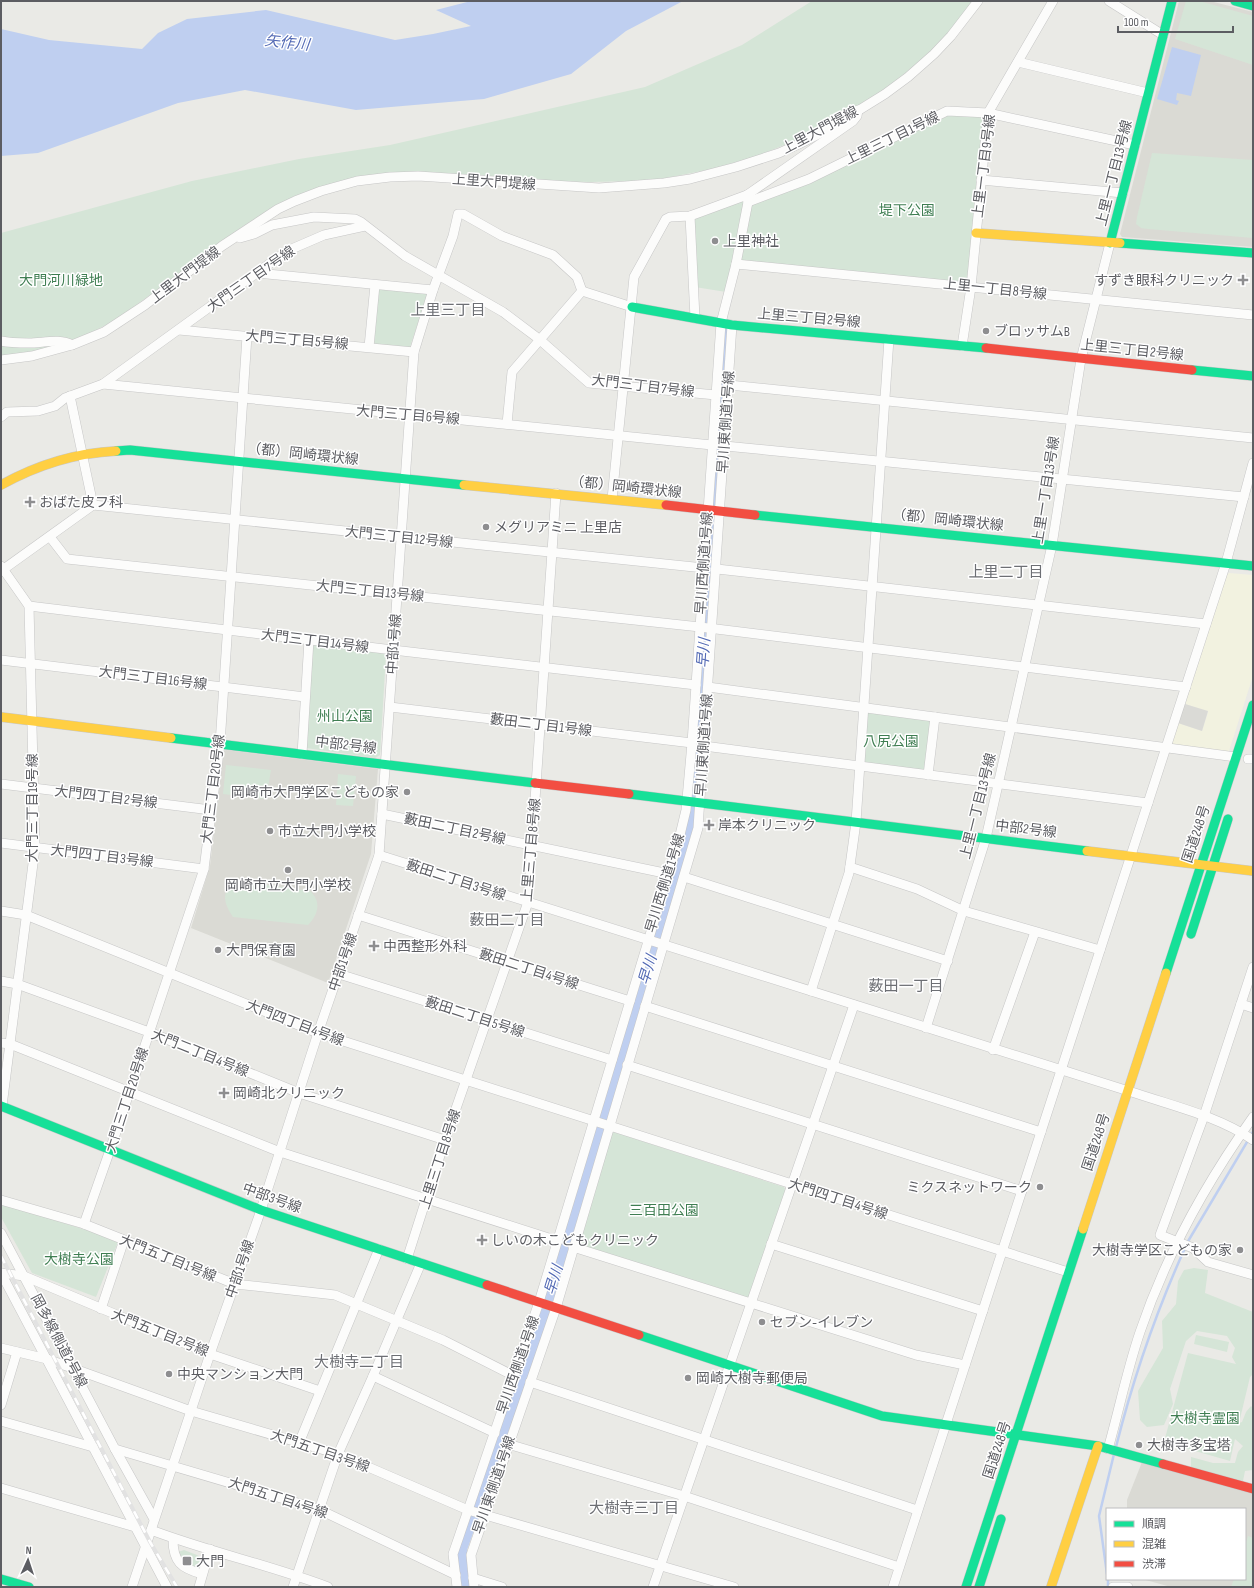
<svg xmlns="http://www.w3.org/2000/svg" width="1254" height="1588" font-family="'Sofia Sans Condensed','Noto Sans JP',sans-serif">
	<rect width="100%" height="100%" fill="#eaeae6"/>
	<polygon fill="#f2f2e0" points="1229,573 1253,575 1253,676 1229,751 1227,752 1174,746 1172,742 1178,723 1202,731 1208,712 1185,704 1227,575"/>
	<polygon fill="#dadad6" points="1185,704 1208,711 1202,731 1178,723"/>
	<g fill="#dadad4">
		<polygon points="1179,1 1210,1 1253,12 1253,247 1122,237 1120,234"/>
		<polygon points="226,750 378,769 371,854 328,983 191,928 210,866 224,751"/>
		<polygon points="1142,1462 1253,1494 1253,1587 1171,1587 1142,1579 1245,1579 1245,1509 1127,1509 1127,1500"/>
	</g>
	<g fill="#d5e5d7">
		<polygon points="812,1 973,1 950,31 932,50 906,73 888,87 846,113 799,139 757,156 712,169 661,179 634,181 591,182 533,181 418,173 291,198 267,211 242,227 116,320 80,338 60,345 29,353 1,356 1,233 192,181 299,159 390,145 645,87 742,45"/>
		<polygon points="1186,1 1199,1 1253,16 1253,65 1175,39"/>
		<polygon points="948,114 982,115 984,118 968,281 965,283 743,262 741,259 751,206"/>
		<polygon points="1152,153 1253,160 1253,238 1148,229 1141,228 1136,224 1137,217"/>
		<polygon points="743,199 744,202 726,292 695,287 692,221 697,217"/>
		<polygon points="379,288 425,293 427,295 410,347 408,348 374,345"/>
		<polygon points="316,644 384,653 386,654 380,755 375,758 306,748 313,646"/>
		<polygon points="868,712 929,720 932,723 927,768 924,771 865,763 864,761 867,713"/>
		<polygon points="226,765 271,770 266,799 223,794"/>
		<polygon points="338,774 356,776 353,806 336,805"/>
		<path d="M236 881 310 891C322 902 318 915 308 925L233 917C224 904 220 891 236 881Z"/>
		<polygon points="614,1132 784,1187 786,1190 749,1296 746,1298 580,1245 578,1242 611,1133"/>
		<polygon points="1,1203 86,1230 118,1242 96,1297 32,1273 1,1217"/>
		<polygon points="1194,1268 1208,1270 1205,1293 1253,1312 1253,1374 1250,1377 1239,1423 1242,1422 1246,1412 1251,1406 1253,1408 1253,1470 1245,1471 1243,1481 1191,1468 1191,1457 1213,1463 1235,1463 1238,1452 1243,1446 1235,1439 1230,1461 1164,1442 1188,1353 1236,1364 1232,1357 1235,1348 1227,1336 1197,1331 1186,1341 1170,1389 1173,1404 1164,1425 1147,1427 1140,1420 1138,1391 1163,1348 1162,1321 1176,1304 1178,1281 1184,1270"/>
		<polygon points="1196,1335 1229,1342 1227,1352 1194,1344"/>
		<polygon points="1248,1536 1253,1538 1253,1587 1231,1587 1234,1579 1245,1579 1245,1545"/>
		<path d="M184 1550 197 1555 202 1558 201 1566C189 1572 184 1560 178 1552Z"/>
	</g>
	<g fill="#bfcff0">
		<polygon points="471,1 683,1 626,31 571,74 484,99 356,110 245,90 178,103 38,153 1,156 1,29 49,40 142,49 158,33 187,19 266,10 395,40 433,34 471,26 436,10"/>
		<polygon points="1172,47 1201,55 1191,96 1177,93 1176,100 1179,101 1177,105 1157,99"/>
	</g>
	<g fill="none" stroke-linecap="round" stroke-linejoin="round">
		<g stroke="#bfcff0" stroke-width="2.5">
			<polyline points="1187,1243 1253,1132"/>
			<path d="M1116 1447C1133 1379 1156 1312 1185 1248"/>
			<polyline points="1107,1574 1099,1516 1114,1454"/>
			<polyline points="1108,1579 1108,1587"/>
		</g>
		<polyline stroke="#bfcff0" stroke-width="14" points="464,1587 460,1549 544,1313 688,836 693,812 726,331"/>
		<defs>
			<g id="street">
				<polyline points="1109,1 1163,35"/>
				<polyline points="1018,62 1148,93"/>
				<polyline points="981,180 1123,193"/>
				<polyline points="748,202 809,179 947,111 988,113 1135,145"/>
				<polyline points="690,216 695,318"/>
				<polyline points="240,238 254,234 272,225 314,217 355,219 361,222 405,256 503,312 539,339 589,383 716,395"/>
				<polyline points="736,264 1253,315"/>
				<polyline points="257,273 433,290"/>
				<polyline points="582,291 632,307"/>
				<polyline points="179,330 414,352"/>
				<path d="M1 341C10 343 20 343 29 343 43 343 60 338 72 345"/>
				<polyline points="962,346 971,287 988,113 1053,1"/>
				<polyline points="369,347 375,285"/>
				<polyline points="1,360 32,356 72,345 104,332 145,305 222,246 278,209 295,201 321,191 357,181 390,177 418,176 599,188 664,183 690,179 736,167 779,153 799,144 827,130 885,94 908,77 934,54 951,36 978,1"/>
				<polyline points="103,384 712,445"/>
				<polyline points="729,385 1253,438"/>
				<polyline points="70,396 93,505"/>
				<polyline points="1,417 7,412 38,411 55,406 65,398 103,384 287,251 324,235 365,226"/>
				<polyline points="507,424 512,372 582,291"/>
				<polyline points="725,446 1244,497"/>
				<polyline points="612,499 634,277 666,219 670,217 690,216 747,195 853,121 857,116 858,110"/>
				<polyline points="93,505 704,568"/>
				<polyline points="50,537 67,559 700,627 1186,687"/>
				<polyline points="1,566 29,606 35,848 2,1106"/>
				<polyline points="717,569 1206,624"/>
				<polyline points="1,571 93,505"/>
				<polyline points="29,606 393,650 696,685"/>
				<polyline points="1,660 305,697"/>
				<polyline points="708,687 1236,757"/>
				<polyline points="390,707 692,743"/>
				<polyline points="704,746 1148,803"/>
				<polyline points="302,754 309,640"/>
				<polyline points="1248,759 1253,759"/>
				<polyline points="928,775 935,717"/>
				<polyline points="1,784 211,810"/>
				<polyline points="382,814 669,874"/>
				<polyline points="1,843 204,869"/>
				<path d="M379 855 1138 1094C1177 1107 1219 1117 1253 1140"/>
				<polyline points="850,867 917,889 964,911 1100,950"/>
				<polyline points="684,877 948,961"/>
				<polyline points="1,911 26,915 318,1033 1068,1272"/>
				<polyline points="358,915 630,1001"/>
				<polyline points="1253,967 1204,1116 1160,1235 1193,1248 1208,1262 1253,1275"/>
				<polyline points="339,974 612,1060"/>
				<polyline points="1,981 17,984 149,1032 299,1093 445,1140"/>
				<polyline points="811,991 849,873 856,822 889,339"/>
				<polyline points="1241,1004 1253,1008"/>
				<polyline points="645,1006 1041,1132"/>
				<polyline points="926,1028 986,838 1052,545 1081,359 1110,243"/>
				<polyline points="1,1043 10,1044 280,1152 558,1241"/>
				<polyline points="993,1050 1035,932"/>
				<polyline points="627,1065 1022,1191"/>
				<polyline points="1,1200 84,1224 235,1284 335,1295 443,1340 514,1376"/>
				<polyline points="84,1224 110,1150 204,869 220,744 247,336"/>
				<polyline points="1,1233 115,1449 154,1519"/>
				<polyline points="771,1244 983,1311"/>
				<polyline points="573,1247 916,1355 965,1365"/>
				<polyline points="407,1259 445,1140 528,902 556,493"/>
				<polyline points="1,1273 167,1587"/>
				<polyline points="1,1273 24,1276 210,1354 320,1391"/>
				<polyline points="101,1309 124,1240"/>
				<polyline points="1,1348 47,1359 191,1411 338,1454 468,1510 734,1587"/>
				<polyline points="373,1376 495,1433"/>
				<polyline points="530,1382 917,1510"/>
				<polyline points="1,1405 17,1352"/>
				<polyline points="1,1421 93,1447"/>
				<polyline points="299,1443 379,1249"/>
				<polyline points="508,1444 684,1496 899,1567"/>
				<polyline points="115,1449 318,1509 456,1575"/>
				<path d="M1108 1449C1119 1410 1127 1370 1140 1332 1166 1255 1206 1183 1253 1117"/>
				<polyline points="1,1488 135,1527"/>
				<path d="M151 1530C209 1552 270 1565 328 1587"/>
				<path d="M173 1539C173 1562 181 1568 202 1574"/>
				<polyline points="473,1578 502,1587"/>
				<polyline points="132,1587 210,1354 261,1210 318,1033 379,855 414,352 433,290 453,236 458,214 463,214 502,236 553,255 577,277 582,291"/>
				<polyline points="199,1587 210,1549"/>
				<polyline points="293,1587 338,1454 373,1376 421,1263"/>
				<polyline points="457,1587 453,1554 539,1302 679,839 686,810 692,743 721,323 736,264 748,202 747,195"/>
				<polyline points="474,1587 471,1555 556,1308 698,828 732,325"/>
				<polyline points="653,1587 854,1005"/>
				<polyline points="893,1587 1226,563 1253,463"/>
				<polyline points="1113,1587 1128,1587"/>
			</g>
			<g id="fast">
				<polyline points="1235,1 1253,6"/>
				<polyline points="1110,243 1172,1"/>
				<polyline points="1120,243 1253,253"/>
				<polyline points="632,307 732,325 986,348"/>
				<polyline points="1192,370 1253,376"/>
				<polyline points="116,451 130,450 464,485"/>
				<polyline points="755,515 1253,566"/>
				<polyline points="171,738 535,783"/>
				<polyline points="629,794 1087,851"/>
				<polyline points="1191,934 1228,819"/>
				<polyline points="1166,973 1253,705"/>
				<polyline points="1,1106 261,1210 487,1285"/>
				<polyline points="639,1335 882,1416 1098,1446 1163,1464"/>
				<polyline points="1,1579 29,1587"/>
				<polyline points="966,1587 1083,1229"/>
				<polyline points="979,1587 1001,1519"/>
			</g>
			<g id="slow">
				<polyline points="976,233 1120,243"/>
				<path d="M1 485C37 465 75 453 116 451"/>
				<polyline points="464,485 666,505"/>
				<polyline points="1,717 171,738"/>
				<polyline points="1087,851 1253,871"/>
				<polyline points="1083,1229 1166,973"/>
				<polyline points="1051,1587 1098,1446"/>
			</g>
			<g id="jam">
				<polyline points="986,348 1192,370"/>
				<polyline points="666,505 755,515"/>
				<polyline points="535,783 629,794"/>
				<polyline points="487,1285 639,1335"/>
				<polyline points="1163,1464 1253,1489"/>
			</g>
		</defs>
		<use href="#street" stroke="#c6c6c6" stroke-width="10"/>
		<use href="#fast" stroke="#c7c7c8" stroke-width="10"/>
		<use href="#slow" stroke="#c7c7c8" stroke-width="10"/>
		<use href="#jam" stroke="#c7c7c8" stroke-width="10"/>
		<use href="#street" stroke="#fcfcfb" stroke-width="9"/>
		<use href="#fast" stroke="#16e098" stroke-width="9"/>
		<use href="#slow" stroke="#ffcf43" stroke-width="9"/>
		<use href="#jam" stroke="#f24e42" stroke-width="9"/>
		<defs>
			<polyline id="rail" points="1,1256 150,1542 177,1587"/>
		</defs>
		<use href="#rail" stroke="#e2e2e2" stroke-width="4"/>
		<use href="#rail" stroke="#fff" stroke-width="2.5" stroke-dasharray="8" stroke-linecap="butt"/>
	</g>
	<g fill="#8e8e90" stroke="#fff" stroke-width="1.5">
		<circle cx="715" cy="241" r="4"/>
		<path d="M1241 274h4v4h4v4h-4v4h-4v-4h-4v-4h4z"/>
		<circle cx="986" cy="331" r="4"/>
		<path d="M28 496h4v4h4v4h-4v4h-4v-4h-4v-4h4z"/>
		<circle cx="486" cy="527" r="4"/>
		<circle cx="407" cy="792" r="4"/>
		<path d="M707 819h4v4h4v4h-4v4h-4v-4h-4v-4h4z"/>
		<circle cx="270" cy="831" r="4"/>
		<circle cx="288" cy="870" r="4"/>
		<path d="M372 940h4v4h4v4h-4v4h-4v-4h-4v-4h4z"/>
		<circle cx="218" cy="950" r="4"/>
		<path d="M222 1087h4v4h4v4h-4v4h-4v-4h-4v-4h4z"/>
		<circle cx="1040" cy="1187" r="4"/>
		<path d="M480 1234h4v4h4v4h-4v4h-4v-4h-4v-4h4z"/>
		<circle cx="1240" cy="1250" r="4"/>
		<circle cx="762" cy="1322" r="4"/>
		<circle cx="169" cy="1374" r="4"/>
		<circle cx="688" cy="1378" r="4"/>
		<circle cx="1139" cy="1445" r="4"/>
		<rect x="182" y="1556" width="10" height="10" rx="2"/>
	</g>
	<g text-anchor="middle" dominant-baseline="central" stroke-width="3" stroke-linejoin="round" paint-order="stroke">
		<g font-size="14" fill="#5c5d62" stroke="#fff">
			<text transform="translate(820 130) rotate(-28)">上里大門堤線</text>
			<text transform="translate(892 138) rotate(-26)">上里三丁目1号線</text>
			<text transform="translate(984 166) rotate(-83)">上里一丁目9号線</text>
			<text transform="translate(1114 173) rotate(-76)">上里一丁目13号線</text>
			<text transform="translate(494 182) rotate(4)">上里大門堤線</text>
			<text transform="translate(185 275) rotate(-37)">上里大門堤線</text>
			<text transform="translate(251 279) rotate(-35)">大門三丁目7号線</text>
			<text transform="translate(995 289) rotate(6)">上里一丁目8号線</text>
			<text transform="translate(809 318) rotate(5)">上里三丁目2号線</text>
			<text transform="translate(297 340) rotate(5)">大門三丁目5号線</text>
			<text transform="translate(1132 350) rotate(6)">上里三丁目2号線</text>
			<text transform="translate(643 386) rotate(7)">大門三丁目7号線</text>
			<text transform="translate(408 415) rotate(5)">大門三丁目6号線</text>
			<text transform="translate(726 422) rotate(-86)">早川東側道1号線</text>
			<text transform="translate(303 454) rotate(6)">（都）岡崎環状線</text>
			<text transform="translate(626 487) rotate(6)">（都）岡崎環状線</text>
			<text transform="translate(1046 490) rotate(-81)">上里一丁目13号線</text>
			<text transform="translate(948 520) rotate(6)">（都）岡崎環状線</text>
			<text transform="translate(399 537) rotate(6)">大門三丁目12号線</text>
			<text transform="translate(704 563) rotate(-86)">早川西側道1号線</text>
			<text transform="translate(370 591) rotate(6)">大門三丁目13号線</text>
			<text transform="translate(315 641) rotate(7)">大門三丁目14号線</text>
			<text transform="translate(394 644) rotate(-86)">中部1号線</text>
			<text transform="translate(153 678) rotate(7)">大門三丁目16号線</text>
			<text transform="translate(541 725) rotate(7)">藪田二丁目1号線</text>
			<text transform="translate(346 745) rotate(7)">中部2号線</text>
			<text transform="translate(704 745) rotate(-86)">早川東側道1号線</text>
			<text transform="translate(213 789) rotate(-83)">大門三丁目20号線</text>
			<text transform="translate(106 797) rotate(7)">大門四丁目2号線</text>
			<text transform="translate(978 806) rotate(-76)">上里一丁目13号線</text>
			<text transform="translate(32 808) rotate(-90)">大門三丁目19号線</text>
			<text transform="translate(455 829) rotate(12)">藪田二丁目2号線</text>
			<text transform="translate(1026 829) rotate(7)">中部2号線</text>
			<text transform="translate(1196 834) rotate(-72)">国道248号</text>
			<text transform="translate(531 850) rotate(-85)">上里三丁目8号線</text>
			<text transform="translate(102 856) rotate(7)">大門四丁目3号線</text>
			<text transform="translate(456 880) rotate(18)">藪田二丁目3号線</text>
			<text transform="translate(665 883) rotate(-73)">早川西側道1号線</text>
			<text transform="translate(343 962) rotate(-71)">中部1号線</text>
			<text transform="translate(529 969) rotate(18)">藪田二丁目4号線</text>
			<text transform="translate(475 1017) rotate(18)">藪田二丁目5号線</text>
			<text transform="translate(295 1023) rotate(21)">大門四丁目4号線</text>
			<text transform="translate(200 1053) rotate(22)">大門二丁目4号線</text>
			<text transform="translate(127 1100) rotate(-72)">大門三丁目20号線</text>
			<text transform="translate(1096 1142) rotate(-72)">国道248号</text>
			<text transform="translate(440 1159) rotate(-72)">上里三丁目8号線</text>
			<text transform="translate(272 1198) rotate(20)">中部3号線</text>
			<text transform="translate(838 1199) rotate(18)">大門四丁目4号線</text>
			<text transform="translate(168 1258) rotate(22)">大門五丁目1号線</text>
			<text transform="translate(240 1269) rotate(-71)">中部1号線</text>
			<text transform="translate(160 1333) rotate(22)">大門五丁目2号線</text>
			<text transform="translate(59 1341) rotate(62)">岡多線側道2号線</text>
			<text transform="translate(518 1365) rotate(-71)">早川西側道1号線</text>
			<text transform="translate(997 1450) rotate(-72)">国道248号</text>
			<text transform="translate(320 1451) rotate(19)">大門五丁目3号線</text>
			<text transform="translate(494 1485) rotate(-71)">早川東側道1号線</text>
			<text transform="translate(278 1498) rotate(18)">大門五丁目4号線</text>
		</g>
		<g font-size="14" fill="#3f7e52" stroke="#fff">
			<text x="907" y="210">堤下公園</text>
			<text x="61" y="280">大門河川緑地</text>
			<text x="345" y="716">州山公園</text>
			<text x="891" y="741">八尻公園</text>
			<text x="664" y="1210">三百田公園</text>
			<text x="79" y="1259">大樹寺公園</text>
			<text x="1205" y="1418">大樹寺霊園</text>
		</g>
		<g font-size="14" fill="#5c5d62" stroke="#fff" text-anchor="start">
			<text x="723" y="241">上里神社</text>
			<text x="1234" y="280" text-anchor="end">すずき眼科クリニック</text>
			<text x="994" y="331">ブロッサムB</text>
			<text x="39" y="502">おばた皮フ科</text>
			<text x="494" y="527">メグリアミニ 上里店</text>
			<text x="399" y="792" text-anchor="end">岡崎市大門学区こどもの家</text>
			<text x="718" y="825">岸本クリニック</text>
			<text x="278" y="831">市立大門小学校</text>
			<text x="288" y="885" text-anchor="middle">岡崎市立大門小学校</text>
			<text x="383" y="946">中西整形外科</text>
			<text x="226" y="950">大門保育園</text>
			<text x="233" y="1093">岡崎北クリニック</text>
			<text x="1032" y="1187" text-anchor="end">ミクスネットワーク</text>
			<text x="491" y="1240">しいの木こどもクリニック</text>
			<text x="1232" y="1250" text-anchor="end">大樹寺学区こどもの家</text>
			<text x="770" y="1322">セブン-イレブン</text>
			<text x="177" y="1374">中央マンション大門</text>
			<text x="696" y="1378">岡崎大樹寺郵便局</text>
			<text x="1147" y="1445">大樹寺多宝塔</text>
			<text x="196" y="1561">大門</text>
		</g>
		<g font-size="15" font-style="italic" fill="#5269b4" stroke="#fff">
			<text transform="translate(287 43) rotate(6)">矢作川</text>
			<text transform="translate(704 653) rotate(-86)">早川</text>
			<text transform="translate(648 970) rotate(-73)">早川</text>
			<text transform="translate(554 1280) rotate(-73)">早川</text>
		</g>
		<g font-size="15" fill="#6d6f74" stroke="#fff">
			<text x="448" y="310">上里三丁目</text>
			<text x="1006" y="572">上里二丁目</text>
			<text x="507" y="920">薮田二丁目</text>
			<text x="906" y="986">薮田一丁目</text>
			<text x="359" y="1362">大樹寺二丁目</text>
			<text x="634" y="1508">大樹寺三丁目</text>
		</g>
	</g>
	<rect width="1254" height="1588" fill="none" stroke="#5c5d62" stroke-width="4"/>
	<rect x="1106" y="1508" width="140" height="72" fill="#ffffff" stroke="#bebec0"/>
	<rect x="1114" y="1521" width="20" height="6" fill="#16e098" stroke="#bebec0"/>
	<text x="1142" y="1528" font-size="12" fill="#5c5d62">順調</text>
	<rect x="1114" y="1541" width="20" height="6" fill="#ffcf43" stroke="#bebec0"/>
	<text x="1142" y="1548" font-size="12" fill="#5c5d62">混雑</text>
	<rect x="1114" y="1561" width="20" height="6" fill="#f24e42" stroke="#bebec0"/>
	<text x="1142" y="1568" font-size="12" fill="#5c5d62">渋滞</text>
	<g transform="translate(28 1560) rotate(3)" stroke="#ffffff" stroke-width="3" paint-order="stroke">
	<path d="M0-3L7 15L0 10L-7 15Z" fill="#5c5d62"/>
	<text y="-6" font-size="11" font-weight="bold" text-anchor="middle" fill="#5c5d62">N</text>
	</g>
	<path d="M1118 26v6h115v-6" fill="none" stroke="#5c5d62" stroke-width="2"/>
	<text x="1124" y="26" font-size="12" fill="#5c5d62" stroke="#ffffff" stroke-width="3" paint-order="stroke">100 m</text>
</svg>
